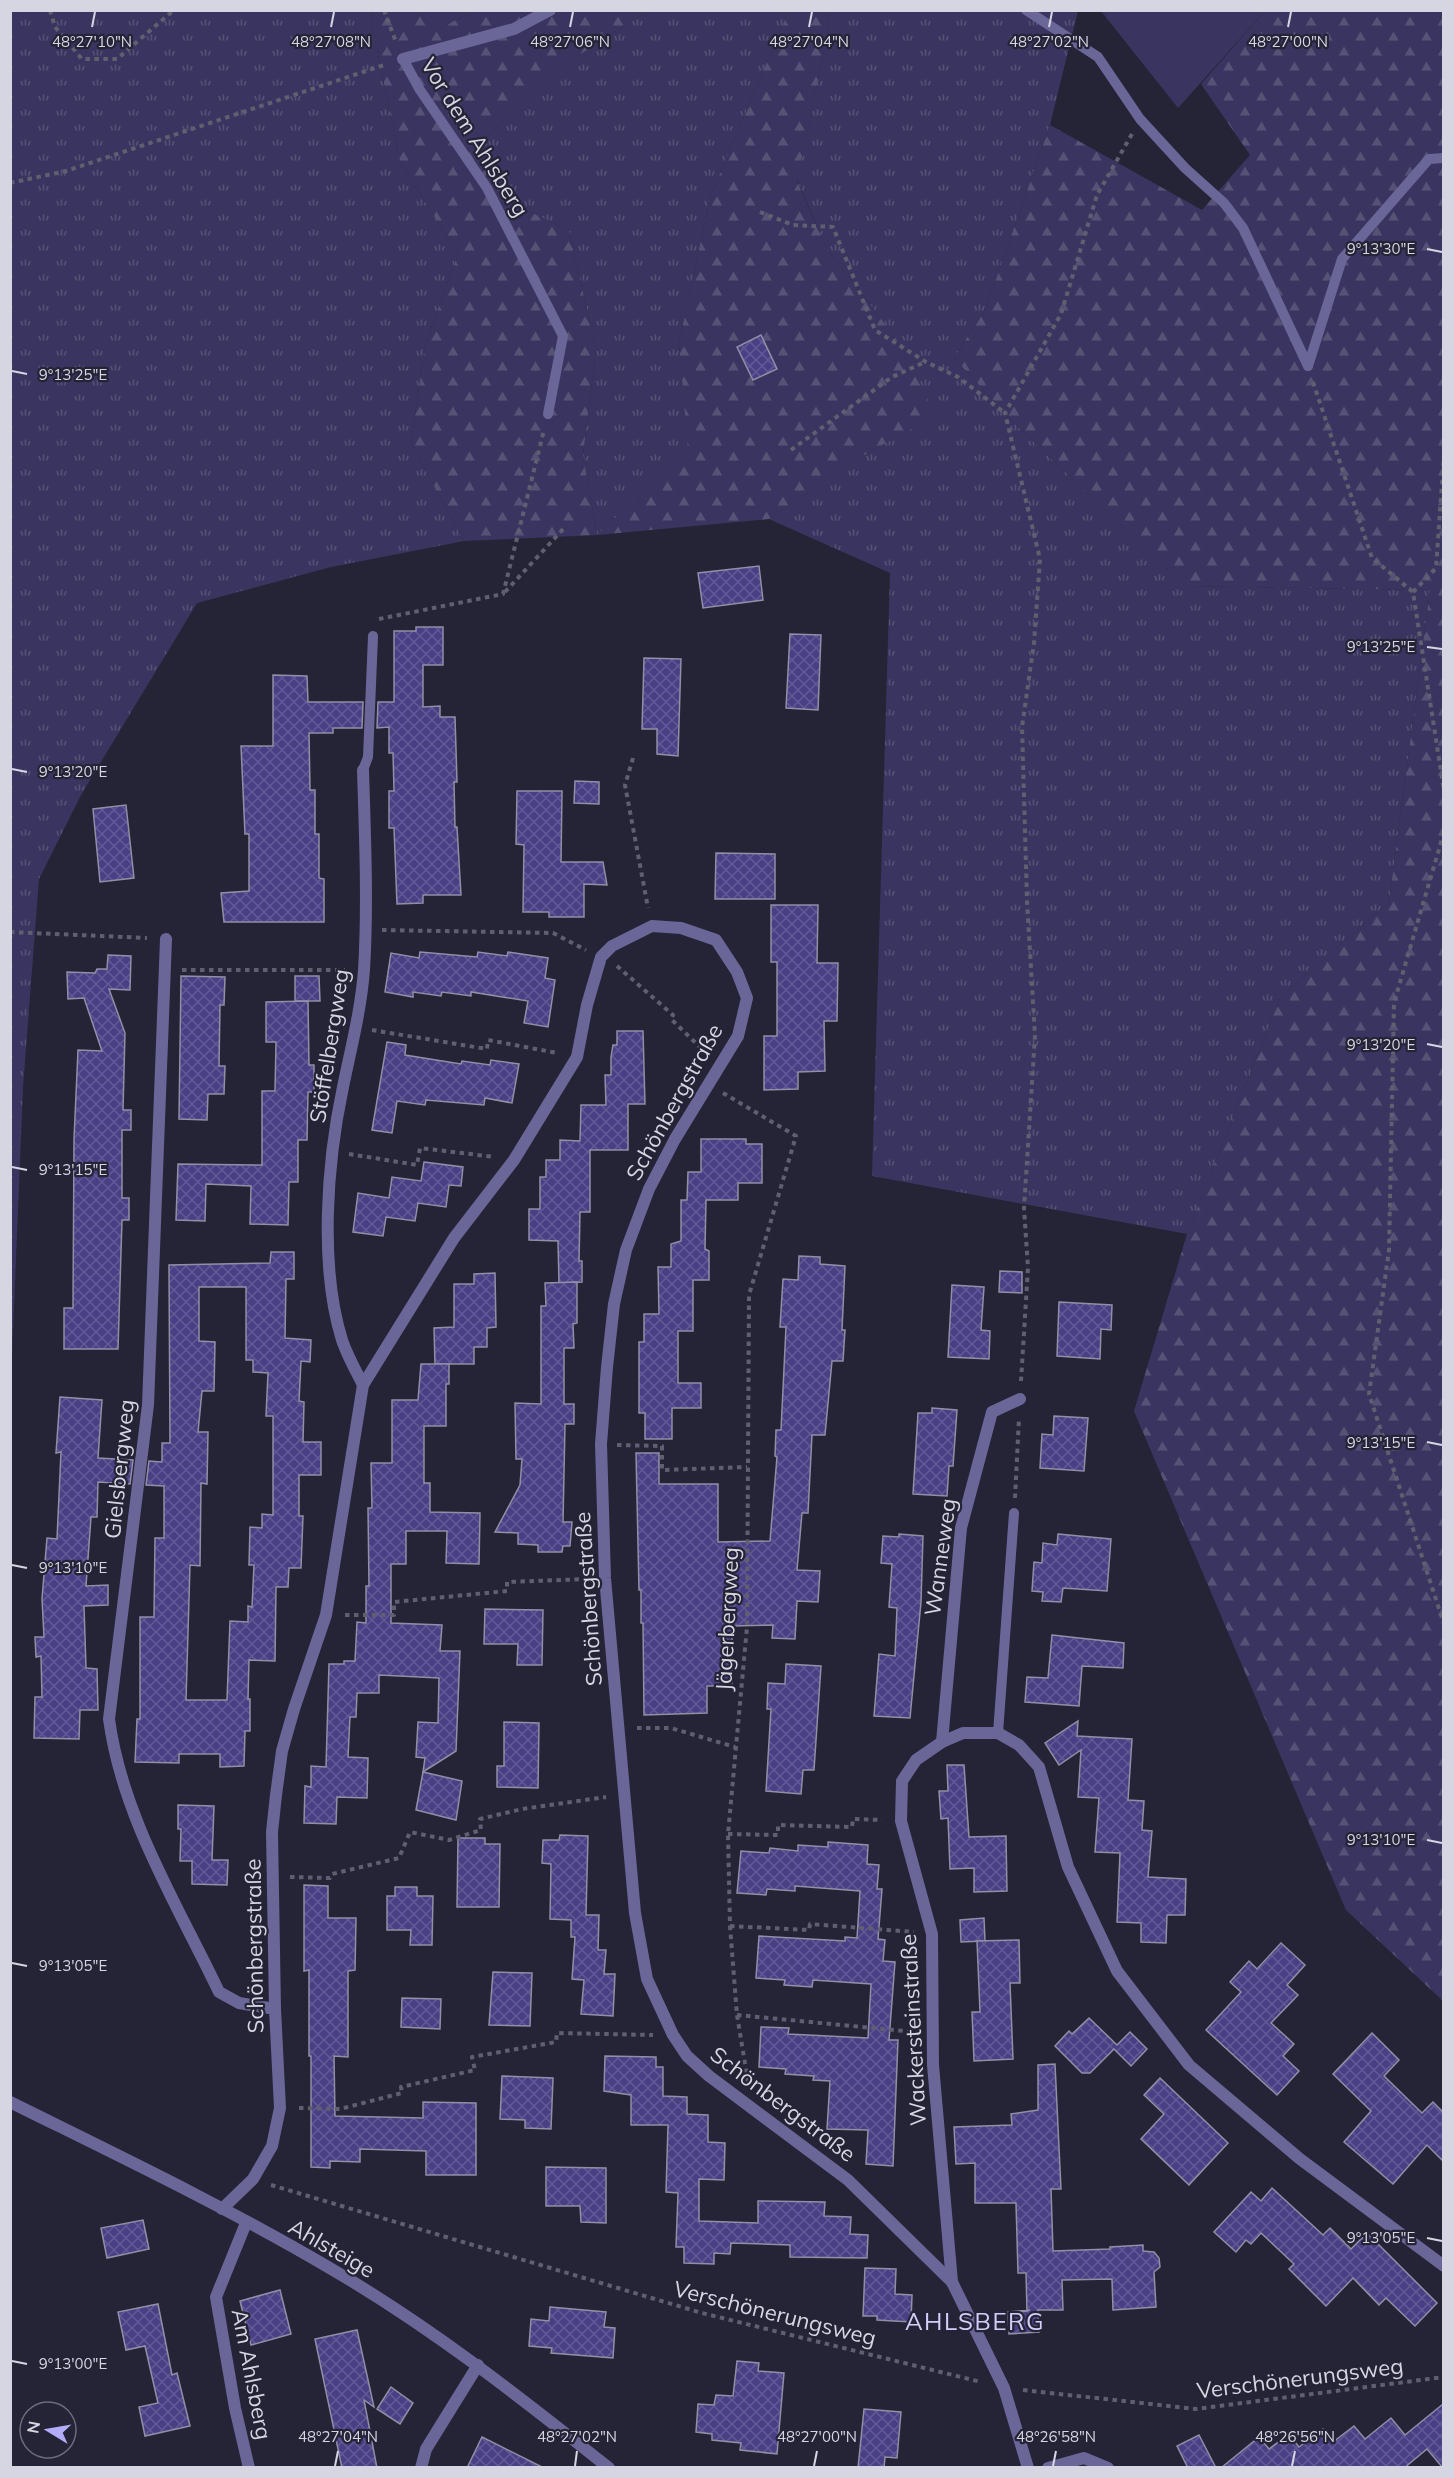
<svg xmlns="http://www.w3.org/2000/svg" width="1454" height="2478" font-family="Mulish,sans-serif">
	<defs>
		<pattern id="grass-tufts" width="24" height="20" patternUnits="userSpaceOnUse" patternTransform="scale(1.5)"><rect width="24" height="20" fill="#3a3560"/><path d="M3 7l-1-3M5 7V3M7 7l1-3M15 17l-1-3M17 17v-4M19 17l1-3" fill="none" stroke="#565276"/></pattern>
		<pattern id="forest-firs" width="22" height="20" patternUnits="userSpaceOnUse" patternTransform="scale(1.5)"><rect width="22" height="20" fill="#3a3560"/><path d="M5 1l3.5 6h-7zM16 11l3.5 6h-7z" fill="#565276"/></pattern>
		<pattern id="building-cross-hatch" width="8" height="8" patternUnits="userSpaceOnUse" patternTransform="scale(1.5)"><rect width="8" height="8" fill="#493f85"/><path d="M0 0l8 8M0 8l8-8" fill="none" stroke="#625a96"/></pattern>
	</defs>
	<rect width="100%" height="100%" fill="#252336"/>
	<g fill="url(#grass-tufts)">
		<polygon points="783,10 786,17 710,197 679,343 689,450 597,535 583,455 596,349 569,231 504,199 485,139 541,80 647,11"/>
		<polygon points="11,11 372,11 371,20 400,162 458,254 425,345 411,443 464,541 331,567 197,603 81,795 39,879 23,1087 11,1380"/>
		<polygon points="418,11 472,11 436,31"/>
		<polygon points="823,11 1078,11 1050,125 986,308 954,358 1016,425 1185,586 1430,590 1389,902 1280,998 1187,1234 872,1176 890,573 769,519 850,463 935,415 897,340 826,247 797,180 830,22"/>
	</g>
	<g fill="url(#forest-firs)">
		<polygon points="372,11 418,11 436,31 472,11 647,11 541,80 485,139 504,199 569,231 596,349 583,455 597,535 688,450 679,343 710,197 786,17 783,11 823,11 830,22 797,181 826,247 897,340 936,415 850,463 769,519 597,535 464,541 411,443 425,345 458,254 400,162 371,20"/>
		<polygon points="1265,11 1443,11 1443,2001 1346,1910 1134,1411 1187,1234 1280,998 1389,902 1430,590 1185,586 1016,425 954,358 986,308 1050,125 1202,210 1250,155 1201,84"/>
	</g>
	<polygon fill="#3a3560" points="1101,11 1265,11 1178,108"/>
	<g fill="url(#building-cross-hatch)" stroke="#908fa6" stroke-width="1.5" fill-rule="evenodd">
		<polygon points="761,335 777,369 753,380 737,347"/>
		<polygon points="759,566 763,600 703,608 698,573"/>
		<polygon points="416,627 443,627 443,665 423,665 423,707 440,706 440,717 455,717 457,782 454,782 455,827 457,827 461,895 423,895 423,903 397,904 394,828 389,828 389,791 394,791 393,753 389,753 389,727 377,728 378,702 394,702 394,631 416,631"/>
		<polygon points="790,634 821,635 818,710 786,708"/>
		<polygon points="644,658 681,659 678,756 657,754 657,729 642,729"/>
		<polygon points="273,675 307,676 308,702 363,702 362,728 333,728 333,733 309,733 310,790 315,790 315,834 319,834 319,878 324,879 324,922 224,922 221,893 249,891 249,834 245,834 241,746 273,746"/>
		<polygon points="575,781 599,782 599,804 574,803"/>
		<polygon points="517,791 562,791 561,862 603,862 607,885 584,884 584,917 549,917 549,912 523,912 524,845 516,844"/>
		<polygon points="126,805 134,878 100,882 93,809"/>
		<polygon points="716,853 775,854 775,899 715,899"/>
		<polygon points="771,905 818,905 817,963 838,963 837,1021 824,1021 825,1071 798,1072 798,1089 764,1090 764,1036 777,1036 777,962 771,962"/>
		<polygon points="420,952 477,957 478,952 507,956 508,952 548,958 545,978 555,980 548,1027 524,1023 528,1001 471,992 471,996 442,992 441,996 413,992 413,997 385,992 391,953 419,958"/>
		<polygon points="108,955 131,956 130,990 109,989 125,1033 123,1110 131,1110 131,1130 122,1130 122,1198 129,1198 129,1220 122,1220 118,1349 64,1349 64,1308 73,1308 74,1139 78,1050 102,1051 84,998 68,999 67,972 95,973 97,969 107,969"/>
		<polygon points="181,976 225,977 224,1005 220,1005 219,1066 225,1066 224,1094 208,1094 207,1120 179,1119"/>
		<polygon points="295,976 319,976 320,1001 295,1001"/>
		<polygon points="308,1001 309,1065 314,1065 314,1092 308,1092 307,1140 298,1140 298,1182 289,1182 288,1225 250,1224 251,1186 206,1184 205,1221 176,1220 178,1164 262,1165 262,1091 275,1091 276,1042 266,1042 266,1002"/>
		<polygon points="617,1031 643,1031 645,1104 628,1104 628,1150 590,1150 590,1212 580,1212 579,1261 582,1261 582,1282 559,1283 558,1241 529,1240 529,1209 540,1209 540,1177 546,1177 546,1160 560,1160 560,1140 580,1141 581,1105 606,1105 605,1075 611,1075 611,1057 613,1045 617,1045"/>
		<polygon points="387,1042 406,1045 405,1055 461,1064 462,1061 490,1065 491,1060 519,1064 512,1103 485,1098 484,1105 426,1100 425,1105 397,1101 392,1133 372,1130"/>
		<polygon points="701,1139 746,1139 746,1144 762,1144 762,1183 738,1183 738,1200 706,1200 705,1249 709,1251 709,1280 693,1280 693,1331 678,1331 678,1383 701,1383 701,1408 672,1408 672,1439 645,1439 645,1413 639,1413 639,1342 644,1342 644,1314 659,1314 658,1267 671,1267 671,1244 681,1241 681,1200 687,1200 688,1172 701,1172"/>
		<polygon points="424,1162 463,1167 461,1186 449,1185 446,1207 418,1203 415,1221 386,1217 383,1236 353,1232 358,1193 389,1198 392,1177 421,1181"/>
		<path d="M271 1252H294V1279H286L285 1338 311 1340 310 1362 301 1361 299 1401 304 1402 303 1442H321V1475H299V1516H303L301 1568H289L288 1587H276L275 1661 249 1660 248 1699H250V1731H245L244 1766 220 1767V1754H179V1763L135 1762 137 1719H140V1617H154L155 1538H164V1486L146 1485 149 1461 162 1462V1443H170L169 1265 270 1263ZM199 1287H246V1360H253V1372L268 1373 266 1416H273V1515L262 1514V1528L250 1527 249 1565H254L252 1607 248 1606V1622L230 1621 227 1700H186L190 1565 200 1566 201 1483 207 1484 208 1432H198L202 1391H214L215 1342 199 1341Z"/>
		<polygon points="799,1256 820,1257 820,1264 845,1266 842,1330 845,1330 843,1361 832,1361 825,1435 812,1435 808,1513 802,1513 797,1570 820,1571 818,1602 797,1601 795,1639 772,1638 773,1625 732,1626 732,1686 707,1686 707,1713 644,1715 643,1623 641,1623 641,1590 639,1590 636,1453 659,1453 659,1484 718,1484 718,1542 770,1541 777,1457 775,1456 776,1430 781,1430 786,1327 780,1327 783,1279 798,1280"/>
		<polygon points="1000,1271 1022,1272 1022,1293 999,1292"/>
		<polygon points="495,1273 496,1327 487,1328 487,1347 474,1347 474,1364 435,1364 434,1328 454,1327 454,1284 474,1284 474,1274"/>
		<polygon points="577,1282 577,1323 573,1324 574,1348 564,1348 564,1404 574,1404 574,1424 565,1424 563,1522 572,1522 570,1546 563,1546 562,1552 538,1552 538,1545 518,1544 518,1533 495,1532 520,1485 522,1459 516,1459 515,1403 541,1404 541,1306 546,1306 545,1283"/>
		<polygon points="952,1285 984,1287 981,1330 990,1331 989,1359 948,1357"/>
		<polygon points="1059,1302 1112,1305 1111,1330 1101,1329 1100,1359 1057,1356"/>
		<polygon points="421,1364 449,1364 449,1384 446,1384 446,1426 424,1426 424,1483 430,1483 430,1512 480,1513 479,1564 446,1563 447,1531 406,1531 406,1564 391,1564 391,1623 442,1625 440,1651 460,1651 456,1751 423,1772 425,1758 416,1757 418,1722 438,1723 439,1678 379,1675 379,1693 357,1693 356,1717 350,1717 348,1757 368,1758 367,1798 337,1797 336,1824 304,1823 305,1786 311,1787 311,1766 326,1767 329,1664 344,1664 344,1661 355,1661 357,1622 366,1623 366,1586 369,1586 368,1508 372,1508 371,1463 392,1463 392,1400 418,1400"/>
		<polygon points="60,1397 102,1400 98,1458 133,1460 130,1484 98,1482 97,1517 91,1517 86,1586 108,1585 108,1605 84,1606 86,1668 97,1669 98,1710 80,1710 79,1739 34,1738 35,1697 42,1697 41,1656 36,1657 35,1637 44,1637 42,1599 47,1538 57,1539 61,1452 56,1453"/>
		<polygon points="932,1408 957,1410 953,1466 949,1466 947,1496 913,1494 918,1413 932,1413"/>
		<polygon points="1054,1416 1088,1418 1084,1471 1040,1468 1042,1434 1053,1435"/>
		<polygon points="899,1534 923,1536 921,1602 910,1718 874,1716 879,1654 895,1656 897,1608 889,1607 892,1564 881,1563 883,1536 899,1537"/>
		<polygon points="1058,1534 1111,1539 1107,1591 1063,1588 1061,1602 1042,1601 1043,1592 1032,1591 1034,1562 1042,1563 1043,1543 1057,1545"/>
		<polygon points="485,1609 543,1610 542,1665 517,1665 518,1644 484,1644"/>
		<polygon points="1052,1635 1124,1643 1123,1668 1082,1666 1079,1706 1025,1702 1027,1677 1048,1678"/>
		<polygon points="786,1664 821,1666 814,1770 803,1770 801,1794 766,1791 771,1709 767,1709 768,1683 785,1684"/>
		<polygon points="1078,1721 1077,1736 1132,1739 1128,1800 1144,1801 1142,1830 1152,1831 1148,1877 1186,1879 1185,1915 1167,1915 1166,1943 1141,1942 1141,1923 1117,1922 1120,1853 1095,1852 1099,1798 1078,1797 1081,1750 1059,1765 1045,1743"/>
		<polygon points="504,1722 539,1723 538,1788 497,1787 497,1766 504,1766"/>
		<polygon points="947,1765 964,1765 969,1837 1006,1836 1007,1891 974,1892 974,1868 950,1869 948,1818 941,1819 939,1791 948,1791"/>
		<polygon points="423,1772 462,1781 456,1820 416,1810"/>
		<polygon points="178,1805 214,1806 212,1860 228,1860 227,1885 192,1884 192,1861 180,1861 181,1829 178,1829"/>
		<polygon points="560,1835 588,1836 586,1915 599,1915 598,1950 606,1950 604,1974 615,1974 613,2016 581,2014 584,1980 572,1979 575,1937 571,1937 571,1920 550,1919 551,1864 542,1863 543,1840 559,1840"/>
		<polygon points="458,1838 485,1838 485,1844 500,1844 499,1907 457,1907"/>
		<polygon points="828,1842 868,1845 867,1864 879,1865 877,1889 882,1889 878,1939 885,1940 883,1961 895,1962 889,2040 898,2040 893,2166 866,2164 868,2130 827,2129 830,2081 813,2080 814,2076 785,2074 786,2069 759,2067 761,2027 789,2028 788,2034 868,2038 871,1984 813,1980 812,1987 784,1985 785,1980 756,1978 759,1936 845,1941 845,1937 857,1938 860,1891 795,1886 795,1891 767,1889 766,1895 737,1893 741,1851 769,1853 770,1848 798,1851 798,1845 828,1847"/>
		<polygon points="304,1885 328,1886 328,1918 356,1918 355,1970 348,1971 348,2057 334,2056 335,2116 423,2118 423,2102 476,2103 476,2175 426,2175 426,2151 360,2149 360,2162 330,2161 330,2168 311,2167 311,2056 309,2056 309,1970 304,1971"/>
		<polygon points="395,1887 417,1887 417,1896 433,1896 432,1945 410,1945 411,1930 387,1930 387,1896 395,1896"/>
		<polygon points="984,1918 985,1941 961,1942 960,1920"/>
		<polygon points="1019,1940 1020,1983 1010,1983 1013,2059 974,2061 972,2012 980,2012 977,1941"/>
		<polygon points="1281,1943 1305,1965 1287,1985 1298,1995 1271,2023 1294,2044 1283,2056 1299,2071 1277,2095 1206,2030 1241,1992 1230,1982 1249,1961 1257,1969"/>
		<polygon points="493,1972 532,1973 530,2026 489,2025"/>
		<polygon points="402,1998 441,1999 440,2029 401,2027"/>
		<polygon points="1089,2018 1117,2045 1130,2032 1147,2049 1131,2066 1114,2049 1090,2073 1082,2073 1055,2046 1069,2031 1072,2034"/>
		<polygon points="1372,2033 1399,2060 1384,2076 1422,2113 1433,2102 1443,2112 1443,2161 1427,2145 1393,2184 1344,2142 1371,2111 1333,2074"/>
		<polygon points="605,2056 656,2057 656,2067 663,2067 663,2096 687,2097 687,2114 708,2115 708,2142 725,2143 724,2180 699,2179 699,2221 758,2223 758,2201 825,2202 824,2216 851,2217 850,2234 868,2235 867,2258 790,2257 790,2245 731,2243 730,2254 714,2253 714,2264 684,2263 684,2247 676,2247 678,2193 666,2192 668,2125 631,2125 631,2095 604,2091"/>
		<polygon points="1055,2064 1061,2189 1051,2189 1053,2251 1110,2249 1110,2247 1143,2245 1143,2251 1154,2252 1159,2258 1160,2267 1154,2272 1156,2307 1113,2310 1112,2279 1062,2280 1063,2310 1038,2310 1039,2332 1009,2334 1008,2312 1030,2310 1027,2311 1026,2273 1018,2273 1016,2203 975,2203 975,2163 956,2164 954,2127 1012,2125 1011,2114 1038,2110 1038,2065"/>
		<polygon points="502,2076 553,2078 551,2129 525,2128 525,2120 500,2119"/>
		<polygon points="1160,2078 1228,2143 1189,2185 1141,2139 1164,2114 1144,2095"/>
		<polygon points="546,2167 606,2168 606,2223 581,2222 580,2206 546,2206"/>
		<polygon points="1272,2188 1323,2235 1330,2228 1351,2249 1367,2233 1437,2303 1415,2326 1386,2298 1379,2305 1353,2278 1326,2306 1289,2269 1294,2264 1261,2233 1251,2244 1246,2240 1236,2252 1214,2232 1251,2192 1261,2201"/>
		<polygon points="143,2220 149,2249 107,2258 101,2228"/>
		<polygon points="865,2268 896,2269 895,2294 912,2295 911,2322 877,2320 877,2316 863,2316"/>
		<polygon points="280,2290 291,2334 251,2345 240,2301"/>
		<polygon points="158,2304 172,2375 177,2373 190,2426 145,2436 139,2407 158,2403 145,2346 126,2350 118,2312"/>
		<polygon points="550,2307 606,2312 604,2327 615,2328 613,2358 551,2353 552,2348 529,2346 531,2319 549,2321"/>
		<polygon points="357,2330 374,2407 364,2400 377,2468 342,2468 315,2339"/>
		<polygon points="737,2361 759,2363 758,2371 784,2373 777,2454 740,2450 741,2443 712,2440 712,2434 696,2432 698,2404 714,2405 716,2395 733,2396"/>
		<polygon points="391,2387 413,2403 400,2424 377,2409"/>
		<polygon points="1443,2404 1443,2468 1427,2449 1404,2468 1221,2468 1259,2437 1269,2449 1289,2434 1299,2447 1323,2429 1333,2442 1354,2426 1365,2439 1391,2418 1405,2435"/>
		<polygon points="864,2409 901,2412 897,2458 885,2457 884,2468 858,2468"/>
		<polygon points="1199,2435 1216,2468 1188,2468 1177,2446"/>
		<polygon points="482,2437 544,2468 467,2468"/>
	</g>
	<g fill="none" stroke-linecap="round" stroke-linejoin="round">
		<g stroke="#605f70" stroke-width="4" stroke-dasharray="4.5 4.5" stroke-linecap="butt">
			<polyline points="50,10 55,27 82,59 117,59 174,10"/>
			<polyline points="384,10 396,42"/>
			<polyline points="10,183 66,171 387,64"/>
			<polyline points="760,212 793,225 833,227 875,330 926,362 958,377 1005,413"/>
			<polyline points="1313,382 1372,558 1413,592 1444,791"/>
			<polyline points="791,450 892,377 925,362"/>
			<polyline points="505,592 566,526"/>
			<polyline points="1413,592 1436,568 1444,455"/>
			<polyline points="379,619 503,594 544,430"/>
			<polyline points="633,758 625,785 648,908"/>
			<polyline points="1444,832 1394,1003 1389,1250 1369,1394 1444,1624"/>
			<polyline points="382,930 553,933 586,950"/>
			<polyline points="10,932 147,938"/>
			<polyline points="617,966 673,1015 671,1019 707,1054"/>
			<polyline points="182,970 345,970"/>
			<polyline points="372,1030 487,1049 488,1040 557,1053"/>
			<polyline points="723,1093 796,1136 749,1295 747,1627 728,1834 730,1926 737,2015 748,2082"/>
			<polyline points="349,1154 417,1165 420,1148 495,1157"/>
			<polyline points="1021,1381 1028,1268 1024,1208 1035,1036 1027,901 1022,727 1034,643 1040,559 1005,413 1061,314 1097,195 1132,134"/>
			<polyline points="617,1445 662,1446 662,1470 747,1467"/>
			<polyline points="1015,1498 1019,1418"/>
			<polyline points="345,1615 394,1615 394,1602 507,1591 507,1582 587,1579"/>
			<polyline points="637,1728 671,1728 735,1747"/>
			<polyline points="728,1834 778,1835 778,1825 852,1827 853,1819 882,1820"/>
			<polyline points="290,1877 330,1878 332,1874 399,1858 410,1832 449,1840 481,1830 480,1819 522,1809 606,1797"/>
			<polyline points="730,1926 809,1930 810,1924 914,1932"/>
			<polyline points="737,2015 915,2032"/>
			<polyline points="299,2108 340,2109 402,2093 401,2087 475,2070 472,2057 556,2042 557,2033 653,2035"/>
			<polyline points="271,2185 702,2313 981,2382"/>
			<polyline points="1023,2390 1196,2409 1444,2377"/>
		</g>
		<g stroke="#6b6698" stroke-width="10">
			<polyline points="1026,10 1098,57 1140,119 1185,168 1224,203 1243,228 1308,366"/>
			<polyline points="403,59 420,90 487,188 563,336 548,414"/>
			<polyline points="1308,366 1342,259 1429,159 1444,158"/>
			<polyline points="363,770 368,757 373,636"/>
			<polyline points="998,1733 1014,1513"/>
		</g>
		<g stroke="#6b6698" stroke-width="12">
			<polyline points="403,59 514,29 550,10"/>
			<path d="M363 770C365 836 368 904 364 970 361 1010 351 1048 343 1087 327 1162 319 1266 342 1340 347 1355 356 1371 363 1385"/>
			<path d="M166 939 148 1405 109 1719C122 1816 177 1904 219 1992L239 2003 275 2009"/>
			<polyline points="942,1742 961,1528 992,1412 1020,1399"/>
			<path d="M10 2102C117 2155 226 2207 328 2267 428 2325 519 2396 609 2468"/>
			<polyline points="222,2209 253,2179 272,2146 280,2108 275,2009 272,1832 276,1795 282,1751 294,1709 326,1615 363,1385 454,1238 514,1160 577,1057 587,1005 601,957 612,946 652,926 681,928 716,940 737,972 747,998 738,1036 675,1139 649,1189 626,1250 614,1304 607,1367 601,1444 605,1578 635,1913 647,1979 673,2035 687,2056 709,2076 848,2180 952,2282 1004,2388 1028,2468"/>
			<polyline points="246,2223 216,2297 235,2408 249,2468"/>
			<polyline points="952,2282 933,2065 932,1934 901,1821 902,1781 916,1760 942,1742 963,1733 998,1733 1019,1745 1039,1767 1068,1867 1117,1971 1189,2065 1300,2159 1444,2266"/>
			<polyline points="421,2468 426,2449 478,2365"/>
			<polyline points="1048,2468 1084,2458 1108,2468"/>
		</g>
	</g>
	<path fill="none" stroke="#d6d6e2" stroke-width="2" d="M92 27 95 12M331 27 334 12M570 27 573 12M809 27 812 12M1049 27 1052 12M1288 27 1291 12M1427 249 1442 252M12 371 27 374M1427 647 1442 649M12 769 27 772M1427 1044 1442 1047M12 1167 27 1170M1427 1442 1442 1445M12 1565 27 1568M1427 1840 1442 1843M12 1963 27 1966M1427 2238 1442 2241M12 2361 27 2364M335 2466 338 2451M575 2466 577 2451M814 2466 817 2451M1053 2466 1056 2451M1292 2466 1295 2451"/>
	<g text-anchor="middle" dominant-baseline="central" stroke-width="4.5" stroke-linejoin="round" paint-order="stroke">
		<g font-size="22" fill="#d6d6e2" stroke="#252336">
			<text transform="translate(475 137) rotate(58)">Vor dem Ahlsberg</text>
			<text transform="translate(329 1046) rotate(-81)">Stöffelbergweg</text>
			<text transform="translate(674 1102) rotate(-61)">Schönbergstraße</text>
			<text transform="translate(119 1469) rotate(-84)">Gielsbergweg</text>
			<text transform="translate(940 1557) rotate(-82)">Wanneweg</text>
			<text transform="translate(588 1599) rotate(-94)">Schönbergstraße</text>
			<text transform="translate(727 1619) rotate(-87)">Jägerbergweg</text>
			<text transform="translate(254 1946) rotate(-91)">Schönbergstraße</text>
			<text transform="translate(913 2030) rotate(-93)">Wackersteinstraße</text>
			<text transform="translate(783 2104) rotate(37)">Schönbergstraße</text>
			<text transform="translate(332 2248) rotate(30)">Ahlsteige</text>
			<text transform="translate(775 2313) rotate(14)">Verschönerungsweg</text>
			<text transform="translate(252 2374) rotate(79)">Am Ahlsberg</text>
			<text transform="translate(1300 2378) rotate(-7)">Verschönerungsweg</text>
		</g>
		<g font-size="24" letter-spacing="1.5" fill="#d1cffa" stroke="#252336">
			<text x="975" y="2321">AHLSBERG</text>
		</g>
	</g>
	<g font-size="15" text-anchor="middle" fill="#d6d6e2" stroke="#252336" stroke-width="4.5" stroke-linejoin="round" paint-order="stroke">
		<text x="92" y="47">48°27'10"N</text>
		<text x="331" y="47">48°27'08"N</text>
		<text x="570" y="47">48°27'06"N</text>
		<text x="809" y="47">48°27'04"N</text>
		<text x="1049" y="47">48°27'02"N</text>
		<text x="1288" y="47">48°27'00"N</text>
		<text x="1381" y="254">9°13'30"E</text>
		<text x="73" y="380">9°13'25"E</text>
		<text x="1381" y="652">9°13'25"E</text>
		<text x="73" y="777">9°13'20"E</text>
		<text x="1381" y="1050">9°13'20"E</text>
		<text x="73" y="1175">9°13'15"E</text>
		<text x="1381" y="1448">9°13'15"E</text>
		<text x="73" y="1573">9°13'10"E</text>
		<text x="1381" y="1845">9°13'10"E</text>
		<text x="73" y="1971">9°13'05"E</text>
		<text x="1381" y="2243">9°13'05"E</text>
		<text x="73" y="2369">9°13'00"E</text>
		<text x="338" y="2442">48°27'04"N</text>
		<text x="577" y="2442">48°27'02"N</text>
		<text x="817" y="2442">48°27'00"N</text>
		<text x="1056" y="2442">48°26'58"N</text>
		<text x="1295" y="2442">48°26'56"N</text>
	</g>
	<rect width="1454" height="2478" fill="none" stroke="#d6d6e2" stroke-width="24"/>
	<g transform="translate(48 2430) rotate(281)"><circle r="28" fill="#252336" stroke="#6c6b7b" stroke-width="1.5"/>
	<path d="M0-4.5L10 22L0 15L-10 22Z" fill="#b3adf9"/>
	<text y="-9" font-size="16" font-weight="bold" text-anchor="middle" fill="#d6d6e2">N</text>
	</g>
</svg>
